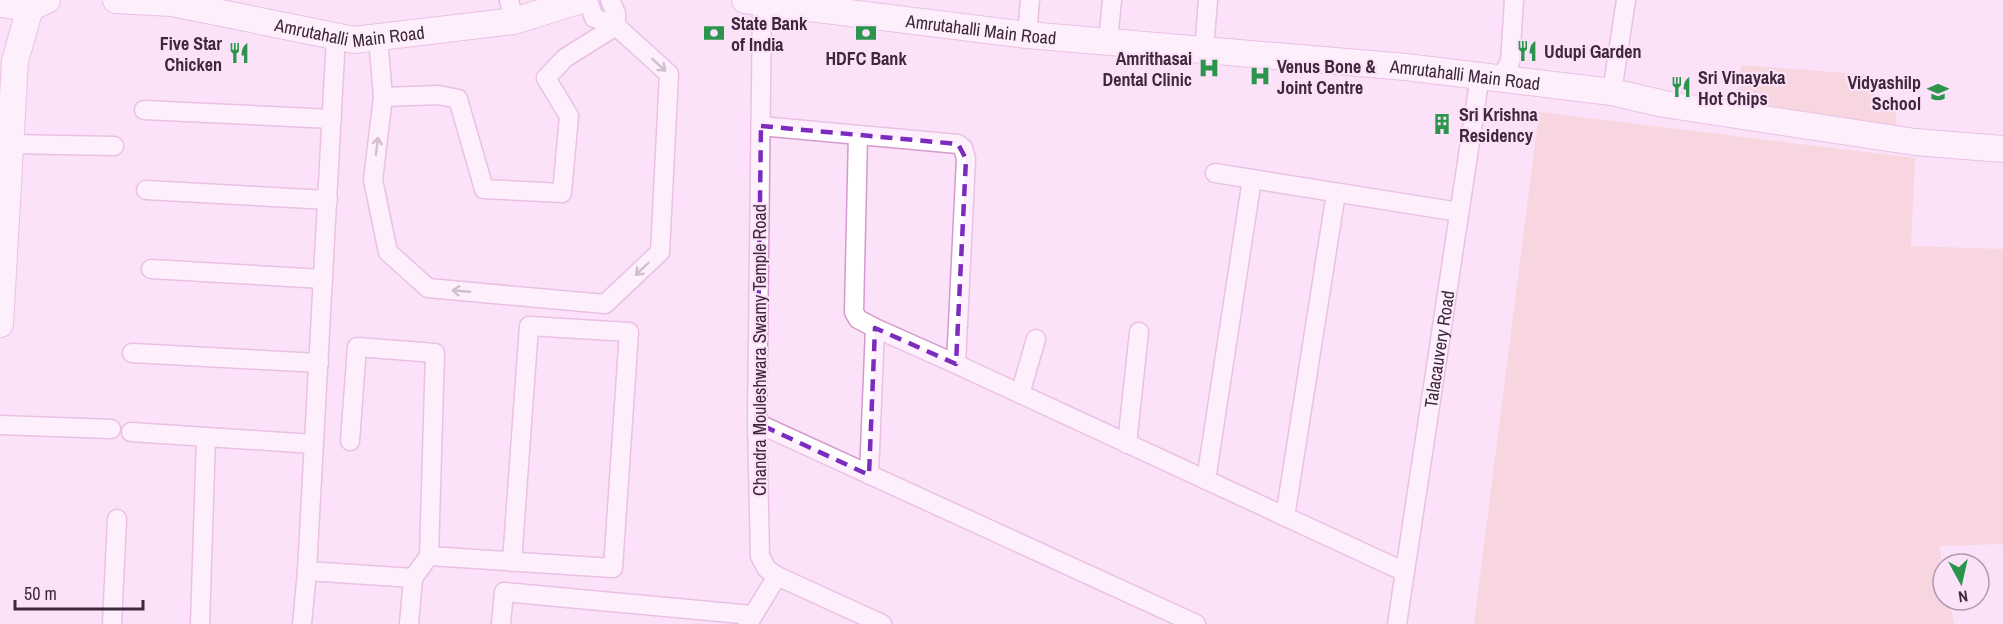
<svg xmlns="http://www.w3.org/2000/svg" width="2003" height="624" font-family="'Archivo Narrow',sans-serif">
	<rect width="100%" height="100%" fill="#fbe2f8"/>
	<g fill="#f4c7c0">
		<polygon points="1741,65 1871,75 1876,110 1895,108 1897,128 1737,100"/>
		<polygon points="1539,112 1915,158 1911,246 2003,249 2003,544 1939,546 1943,568 1943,600 1949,600 1954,624 1474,624"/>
	</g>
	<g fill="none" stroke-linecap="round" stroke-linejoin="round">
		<defs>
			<g id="street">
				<polyline points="509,0 514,21"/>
				<polyline points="588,0 594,18 614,24"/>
				<polyline points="762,2 757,423 760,556 767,569 777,576 882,624"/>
				<polyline points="1027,35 1030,0"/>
				<polyline points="378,37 383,97 373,180 388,252 428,288 605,304 660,252 669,74 616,26 616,13 610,0"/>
				<polyline points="1108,41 1112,0"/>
				<polyline points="1204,50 1208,0"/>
				<polyline points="1500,78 1510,62 1514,0"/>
				<polyline points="1612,92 1626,0"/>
				<polyline points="383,97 439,95 458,99 484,189 562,193 569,116 546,78 565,58 616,26"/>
				<polyline points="144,110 332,119"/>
				<polyline points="761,126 958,144 963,148 966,159 956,364"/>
				<polyline points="858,135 854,312 858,319 875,328 956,364 1405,572"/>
				<polyline points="10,144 114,146"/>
				<polyline points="1215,173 1459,212"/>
				<polyline points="146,190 328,200"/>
				<polyline points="151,269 323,279"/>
				<polyline points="132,353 319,363"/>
				<polyline points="1020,394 1036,339"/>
				<polyline points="757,423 1196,624"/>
				<polyline points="0,425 111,429"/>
				<polyline points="131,432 314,444"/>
				<polyline points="350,441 357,347 435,353 429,556 413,578"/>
				<polyline points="1127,444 1139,332"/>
				<polyline points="869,475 875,328"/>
				<polyline points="1206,480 1252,179"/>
				<polyline points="1285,517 1336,193"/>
				<polyline points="429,556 613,568 629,332 529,326 512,562"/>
				<polyline points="307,571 413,578 409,624"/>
				<polyline points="112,624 117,519"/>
				<polyline points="200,624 206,437"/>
				<polyline points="302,624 307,571 336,36"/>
				<polyline points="501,624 504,592 752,615"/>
				<polyline points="748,624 777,576"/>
				<path id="s1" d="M1397 624 1480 76"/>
			</g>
			<g id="secondary">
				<path id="s2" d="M116 0 172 3 354 40 514 21 581 0"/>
				<path id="s3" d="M745 0 1027 35 1406 67 1612 92 1664 104 1915 142 2003 149"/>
				<polyline points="0,4 30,8"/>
				<polyline points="0,324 15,61 30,8 47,0"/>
			</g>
		</defs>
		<use href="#street" stroke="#d499ce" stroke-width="21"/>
		<use href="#secondary" stroke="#d499ce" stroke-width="28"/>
		<use href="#street" stroke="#fff" stroke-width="18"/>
		<use href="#secondary" stroke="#fff" stroke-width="26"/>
	</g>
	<defs><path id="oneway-shaft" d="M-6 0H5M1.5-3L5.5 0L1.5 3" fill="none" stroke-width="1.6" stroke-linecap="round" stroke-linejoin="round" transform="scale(1.5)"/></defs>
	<g stroke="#9f939e">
		<use href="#oneway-shaft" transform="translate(659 65) rotate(42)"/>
		<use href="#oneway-shaft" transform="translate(377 146) rotate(-83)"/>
		<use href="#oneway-shaft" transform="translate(642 269) rotate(136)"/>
		<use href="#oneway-shaft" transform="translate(461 291) rotate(-175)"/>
	</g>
	<path d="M0 0H2003V624H0ZM761 126 958 144 966 159 956 364 875 328 869 475 757 423Z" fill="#fbe2f8" fill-opacity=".55" fill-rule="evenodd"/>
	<path fill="none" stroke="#7b2cbf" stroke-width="4.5" stroke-dasharray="12 8" stroke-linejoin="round" d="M761 126 958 144 966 159 956 364 875 328 869 475 757 423Z"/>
	<defs>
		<symbol id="bank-bare" viewBox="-9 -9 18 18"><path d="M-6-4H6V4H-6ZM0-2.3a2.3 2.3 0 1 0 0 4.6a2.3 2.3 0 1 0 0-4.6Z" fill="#2b954d" stroke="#fbe2f8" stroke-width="2.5" paint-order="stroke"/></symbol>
		<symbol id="restaurant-bare" viewBox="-9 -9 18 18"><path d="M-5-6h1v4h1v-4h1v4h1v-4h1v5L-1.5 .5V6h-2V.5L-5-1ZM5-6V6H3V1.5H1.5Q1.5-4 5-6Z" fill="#2b954d" stroke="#fbe2f8" stroke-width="2.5" paint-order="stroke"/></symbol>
		<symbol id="hospital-bare" viewBox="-9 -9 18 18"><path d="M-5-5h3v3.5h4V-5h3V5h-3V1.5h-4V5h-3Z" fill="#2b954d" stroke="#fbe2f8" stroke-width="2.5" paint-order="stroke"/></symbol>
		<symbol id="school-bare" viewBox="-9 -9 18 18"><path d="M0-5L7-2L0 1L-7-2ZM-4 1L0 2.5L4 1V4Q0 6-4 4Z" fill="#2b954d" stroke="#fbe2f8" stroke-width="2.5" paint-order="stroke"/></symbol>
		<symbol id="building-bare" viewBox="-9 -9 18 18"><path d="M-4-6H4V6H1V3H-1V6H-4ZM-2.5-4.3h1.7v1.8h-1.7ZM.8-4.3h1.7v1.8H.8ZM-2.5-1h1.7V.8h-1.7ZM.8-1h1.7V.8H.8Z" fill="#2b954d" stroke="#fbe2f8" stroke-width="2.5" paint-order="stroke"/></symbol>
	</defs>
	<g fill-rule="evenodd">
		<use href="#bank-bare" x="699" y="18" width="30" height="30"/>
		<use href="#bank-bare" x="851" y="18" width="30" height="30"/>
		<use href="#restaurant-bare" x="1512" y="36" width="30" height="30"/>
		<use href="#restaurant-bare" x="224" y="38" width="30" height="30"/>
		<use href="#hospital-bare" x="1194" y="53" width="30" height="30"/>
		<use href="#hospital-bare" x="1245" y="61" width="30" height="30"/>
		<use href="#restaurant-bare" x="1666" y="72" width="30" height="30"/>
		<use href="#school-bare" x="1923" y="77" width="30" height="30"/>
		<use href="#building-bare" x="1427" y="109" width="30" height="30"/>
	</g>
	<g text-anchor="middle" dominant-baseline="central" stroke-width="4.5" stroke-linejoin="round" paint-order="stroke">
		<g font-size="18" font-weight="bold" fill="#3f273d" stroke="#fbe2f8" text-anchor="start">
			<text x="731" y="23">State Bank<tspan x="731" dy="21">of India</tspan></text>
			<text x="222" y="43" text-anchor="end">Five Star<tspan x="222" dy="21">Chicken</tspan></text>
			<text x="1544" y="51">Udupi Garden</text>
			<text x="866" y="58" text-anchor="middle">HDFC Bank</text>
			<text x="1192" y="58" text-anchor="end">Amrithasai<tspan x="1192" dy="21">Dental Clinic</tspan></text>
			<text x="1277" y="66">Venus Bone &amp;<tspan x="1277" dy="21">Joint Centre</tspan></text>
			<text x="1698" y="77">Sri Vinayaka<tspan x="1698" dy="21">Hot Chips</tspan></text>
			<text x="1921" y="82" text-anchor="end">Vidyashilp<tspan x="1921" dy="21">School</tspan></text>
			<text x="1459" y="114">Sri Krishna<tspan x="1459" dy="21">Residency</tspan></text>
		</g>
		<g font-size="18" fill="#3f273d" stroke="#fbe2f8">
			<text stroke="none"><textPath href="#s2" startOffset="237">Amrutahalli Main Road</textPath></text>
			<text stroke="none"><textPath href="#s3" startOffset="238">Amrutahalli Main Road</textPath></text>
			<text stroke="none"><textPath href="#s3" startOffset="724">Amrutahalli Main Road</textPath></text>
			<text transform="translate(759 350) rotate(-90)">Chandra Mouleshwara Swamy Temple Road</text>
			<text stroke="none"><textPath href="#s1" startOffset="278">Talacauvery Road</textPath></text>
		</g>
	</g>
	<g transform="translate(1961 582) rotate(172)"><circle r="28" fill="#fbe2f8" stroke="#b097ad" stroke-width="1.5"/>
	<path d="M0-4.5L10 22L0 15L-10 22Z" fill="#2b954d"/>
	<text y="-9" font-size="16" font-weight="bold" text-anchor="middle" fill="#3f273d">N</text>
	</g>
	<path d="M15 600v9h128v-9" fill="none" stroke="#3f273d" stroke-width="3"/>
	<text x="24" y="600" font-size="18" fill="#3f273d" stroke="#fbe2f8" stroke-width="4.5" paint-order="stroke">50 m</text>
</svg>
